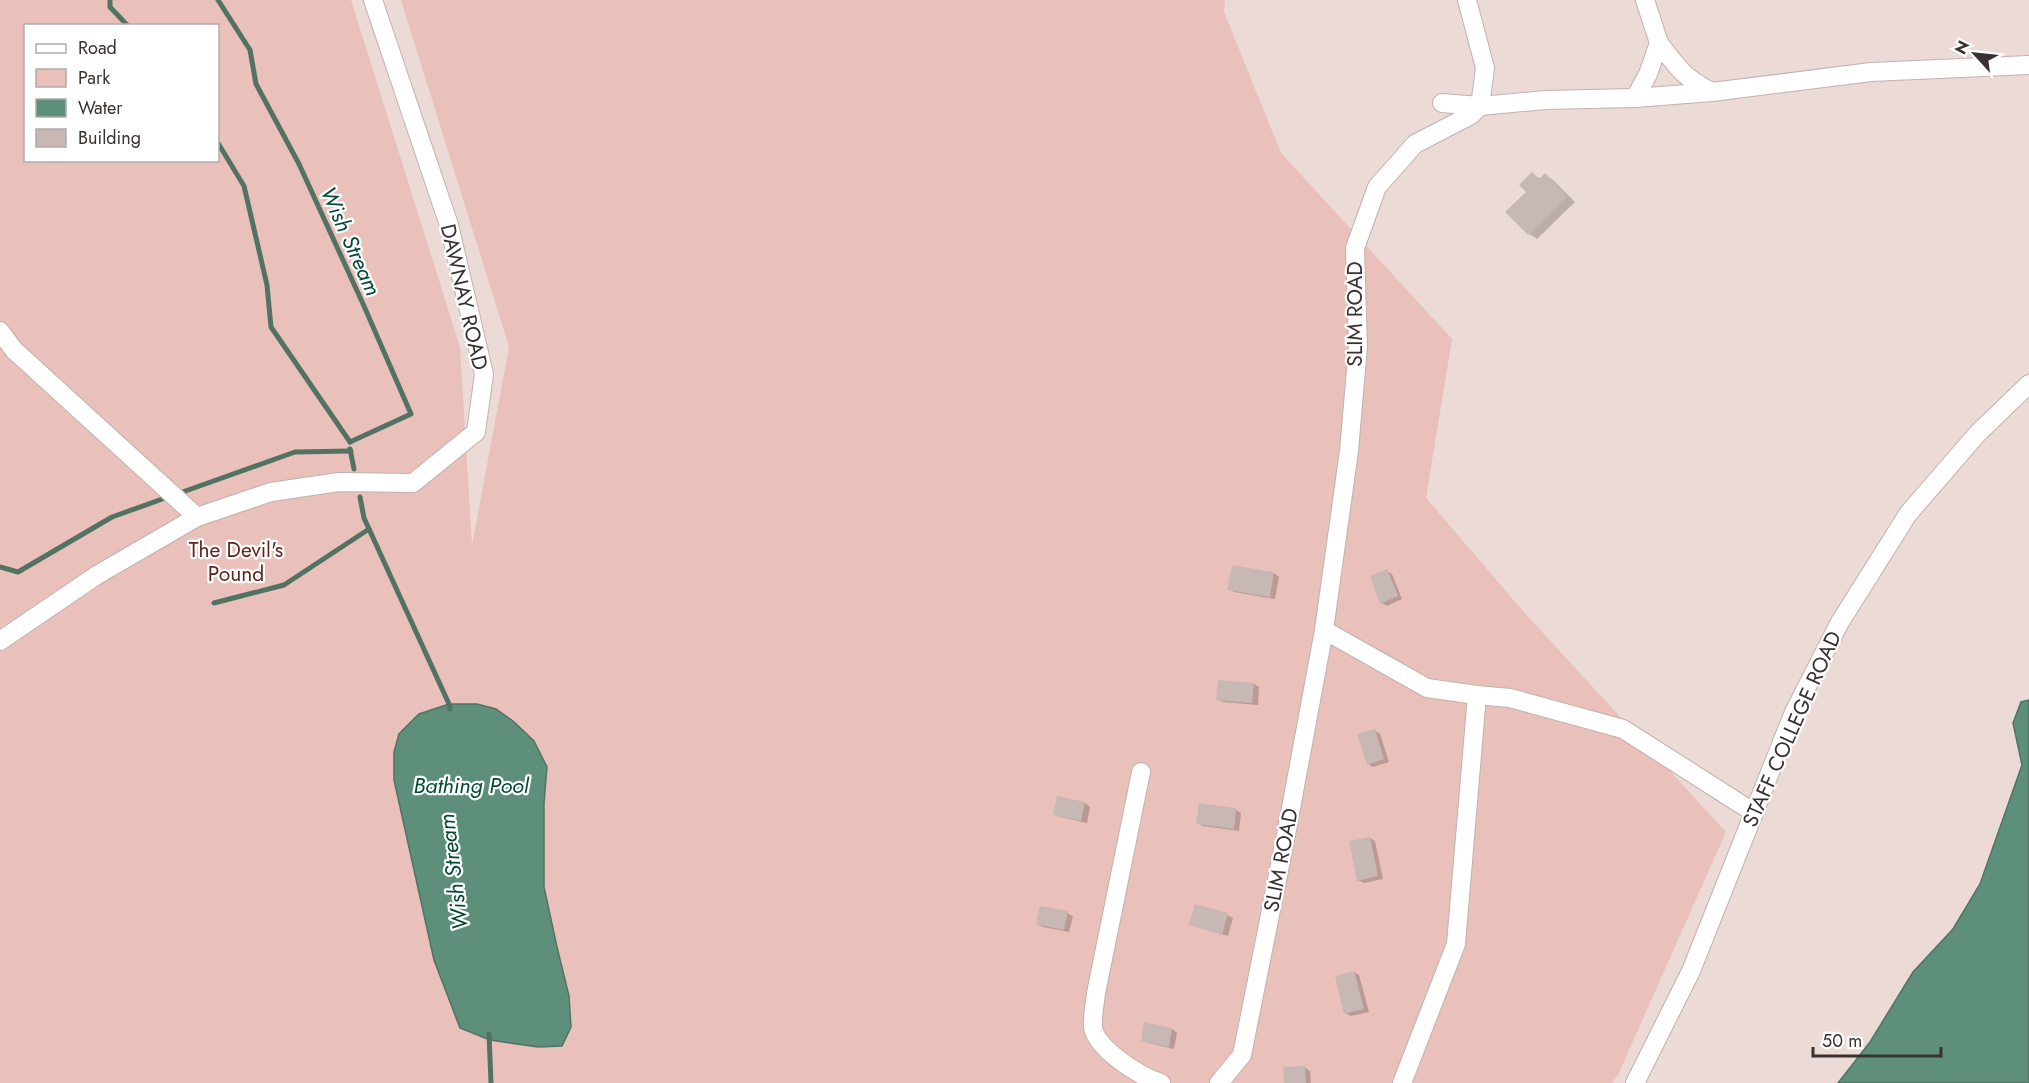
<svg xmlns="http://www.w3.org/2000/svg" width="2029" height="1083" font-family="Jost,sans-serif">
	<rect width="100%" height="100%" fill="#ebdad6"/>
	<path fill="#e9c1ba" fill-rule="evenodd" d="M0 0H351L460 347 472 545 509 347 401 0H1225L1224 12 1281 153 1452 339 1426 498 1522 610 1726 832 1618 1075 1612 1083H0ZM26 26H218V160H26ZM547 767 544 803V887L557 947 569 996 571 1027 490 1040 460 1027 434 960 394 780Z"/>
	<g fill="#5d8f7b" stroke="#527364" stroke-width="1.5">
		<polygon points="2029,700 2029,1083 1838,1083 1870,1042 1913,972 1953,929 1980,884 2022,765 2013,723 2021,702"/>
		<polygon points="449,704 477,704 496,709 513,721 534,741 547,767 544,803 544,887 557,947 569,996 571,1027 562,1046 538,1047 490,1040 460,1028 434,960 394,780 394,752 399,734 419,714"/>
	</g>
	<g fill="#0003">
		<polygon points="1532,174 1541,179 1545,175 1553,180 1575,202 1537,239 1529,234 1528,192"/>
		<polygon points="1387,571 1392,574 1402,599 1387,606 1382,603"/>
		<polygon points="1274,573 1279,577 1275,599 1234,592 1229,589"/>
		<polygon points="1254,684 1259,687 1258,705 1223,702 1217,699"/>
		<polygon points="1374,730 1380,734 1389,762 1373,767 1368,764"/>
		<polygon points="1085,803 1090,807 1087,823 1060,817 1055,814"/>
		<polygon points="1200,805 1236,810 1241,813 1239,831 1203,826 1198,823"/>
		<polygon points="1370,838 1375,841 1383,879 1364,883 1358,880"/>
		<polygon points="1067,913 1073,916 1069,932 1043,927 1037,924"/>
		<polygon points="1227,915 1233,918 1228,936 1190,924"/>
		<polygon points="1354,972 1359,975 1369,1012 1351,1016 1345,1013"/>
		<polygon points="1145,1024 1172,1029 1177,1033 1174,1049 1148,1043 1142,1040"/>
		<polygon points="1304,1067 1310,1071 1311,1083 1285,1083"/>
	</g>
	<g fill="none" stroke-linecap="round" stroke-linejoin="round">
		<g stroke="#527364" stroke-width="5">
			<polyline points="110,0 110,7 128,26"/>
			<polyline points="218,0 250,50 256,84 299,164 364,306 411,414 350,442"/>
			<polyline points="218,143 244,186 267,285 271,327 350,442"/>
			<polyline points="350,449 354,469"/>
			<polyline points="177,494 295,452 351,451"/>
			<polyline points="360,497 364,518 449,704 450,709"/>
			<polyline points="0,567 18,572 112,517 168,497"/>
			<polyline points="214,603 284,585 369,529"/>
			<polyline points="489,1034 491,1083"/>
		</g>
	</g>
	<g fill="#c8b8b4">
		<polygon points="1532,172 1539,179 1545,173 1567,196 1528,235 1505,212 1526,192 1519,185"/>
		<polygon points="1232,565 1274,572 1270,597 1227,590"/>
		<polygon points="1387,569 1398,596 1380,604 1370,576"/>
		<polygon points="1218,680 1254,683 1252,703 1216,700"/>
		<polygon points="1375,729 1384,759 1367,765 1357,734"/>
		<polygon points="1057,796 1085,802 1081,821 1053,815"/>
		<polygon points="1199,803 1236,808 1234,829 1196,824"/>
		<polygon points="1370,837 1378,876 1357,881 1349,841"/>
		<polygon points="1195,904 1228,913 1222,935 1189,925"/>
		<polygon points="1040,906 1068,911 1064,930 1036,924"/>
		<polygon points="1354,971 1364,1009 1344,1014 1335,976"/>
		<polygon points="1144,1022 1172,1028 1169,1047 1141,1041"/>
		<polygon points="1305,1066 1306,1083 1284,1083 1283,1067"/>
	</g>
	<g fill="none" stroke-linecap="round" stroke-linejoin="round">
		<defs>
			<g id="minor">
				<polyline points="1467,0 1485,68 1480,106"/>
				<path d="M1659 43C1677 67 1684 78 1712 92"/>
				<polyline points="1635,98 1648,74 1659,43 1645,0"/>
				<polyline points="1442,103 1480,106 1546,100 1635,98 1712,92 1871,72 2029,65"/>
				<polyline points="0,331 14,350 197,517"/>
				<polyline points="1324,630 1427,688 1477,695 1510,698 1623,729 1753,812"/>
				<polyline points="0,641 97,575 197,517 271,492 339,482 413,483 476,432 484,374 449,225 373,0"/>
				<path d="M1141 772 1096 993C1095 1004 1092 1016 1093 1027 1096 1049 1141 1077 1161 1083"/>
				<polyline points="1219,1083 1242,1055 1286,835 1324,630 1349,451 1358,346 1355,248 1377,187 1415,144 1471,115 1480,106"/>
				<polyline points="1402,1083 1456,944 1477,695"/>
				<polyline points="1635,1083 1691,971 1794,712 1840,622 1908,514 1978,433 2029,384"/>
			</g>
		</defs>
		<use href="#minor" stroke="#c2b1ae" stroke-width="20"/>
		<use href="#minor" stroke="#fff" stroke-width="18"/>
	</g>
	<g text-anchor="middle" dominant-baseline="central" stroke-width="4.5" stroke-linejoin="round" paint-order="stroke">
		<g font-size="21" fill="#383130" stroke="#fff">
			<text transform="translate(464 297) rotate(77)">DAWNAY ROAD</text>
			<text transform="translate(1355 314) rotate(-90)">SLIM ROAD</text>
			<text transform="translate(1792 729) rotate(-66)">STAFF COLLEGE ROAD</text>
			<text transform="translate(1281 860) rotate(-79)">SLIM ROAD</text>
		</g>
		<g font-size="21" fill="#61231b" stroke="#fff">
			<text x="236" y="550">The Devil's<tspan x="236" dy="24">Pound</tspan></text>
		</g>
		<g font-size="22" font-style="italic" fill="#004935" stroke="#fff">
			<text transform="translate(351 241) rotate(66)">Wish Stream</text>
			<text x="471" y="785">Bathing Pool</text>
			<text transform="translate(453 872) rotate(-97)">Wish Stream</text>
		</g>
	</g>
	<rect x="24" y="24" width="195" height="138" fill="#ffffff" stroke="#afadac" stroke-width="1.5"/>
	<rect x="36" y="44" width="30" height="9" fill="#ffffff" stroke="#afadac" stroke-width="1.5"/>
	<text x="78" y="54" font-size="18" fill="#383130">Road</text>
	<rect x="36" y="69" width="30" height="18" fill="#e9c1ba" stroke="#afadac" stroke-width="1.5"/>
	<text x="78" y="84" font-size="18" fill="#383130">Park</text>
	<rect x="36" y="99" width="30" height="18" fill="#5d8f7b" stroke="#afadac" stroke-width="1.5"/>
	<text x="78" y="114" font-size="18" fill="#383130">Water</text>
	<rect x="36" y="129" width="30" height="18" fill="#c8b8b4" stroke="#afadac" stroke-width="1.5"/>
	<text x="78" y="144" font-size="18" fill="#383130">Building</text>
	<g transform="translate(1975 54) rotate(297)" stroke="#ffffff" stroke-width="4.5" paint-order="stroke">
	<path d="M0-4.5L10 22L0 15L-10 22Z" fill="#383130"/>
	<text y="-9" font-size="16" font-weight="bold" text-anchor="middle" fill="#383130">N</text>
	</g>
	<path d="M1813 1047v9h128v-9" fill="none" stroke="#383130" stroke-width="3"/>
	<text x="1822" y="1047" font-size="18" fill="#383130" stroke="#ffffff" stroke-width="4.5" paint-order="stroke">50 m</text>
</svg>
